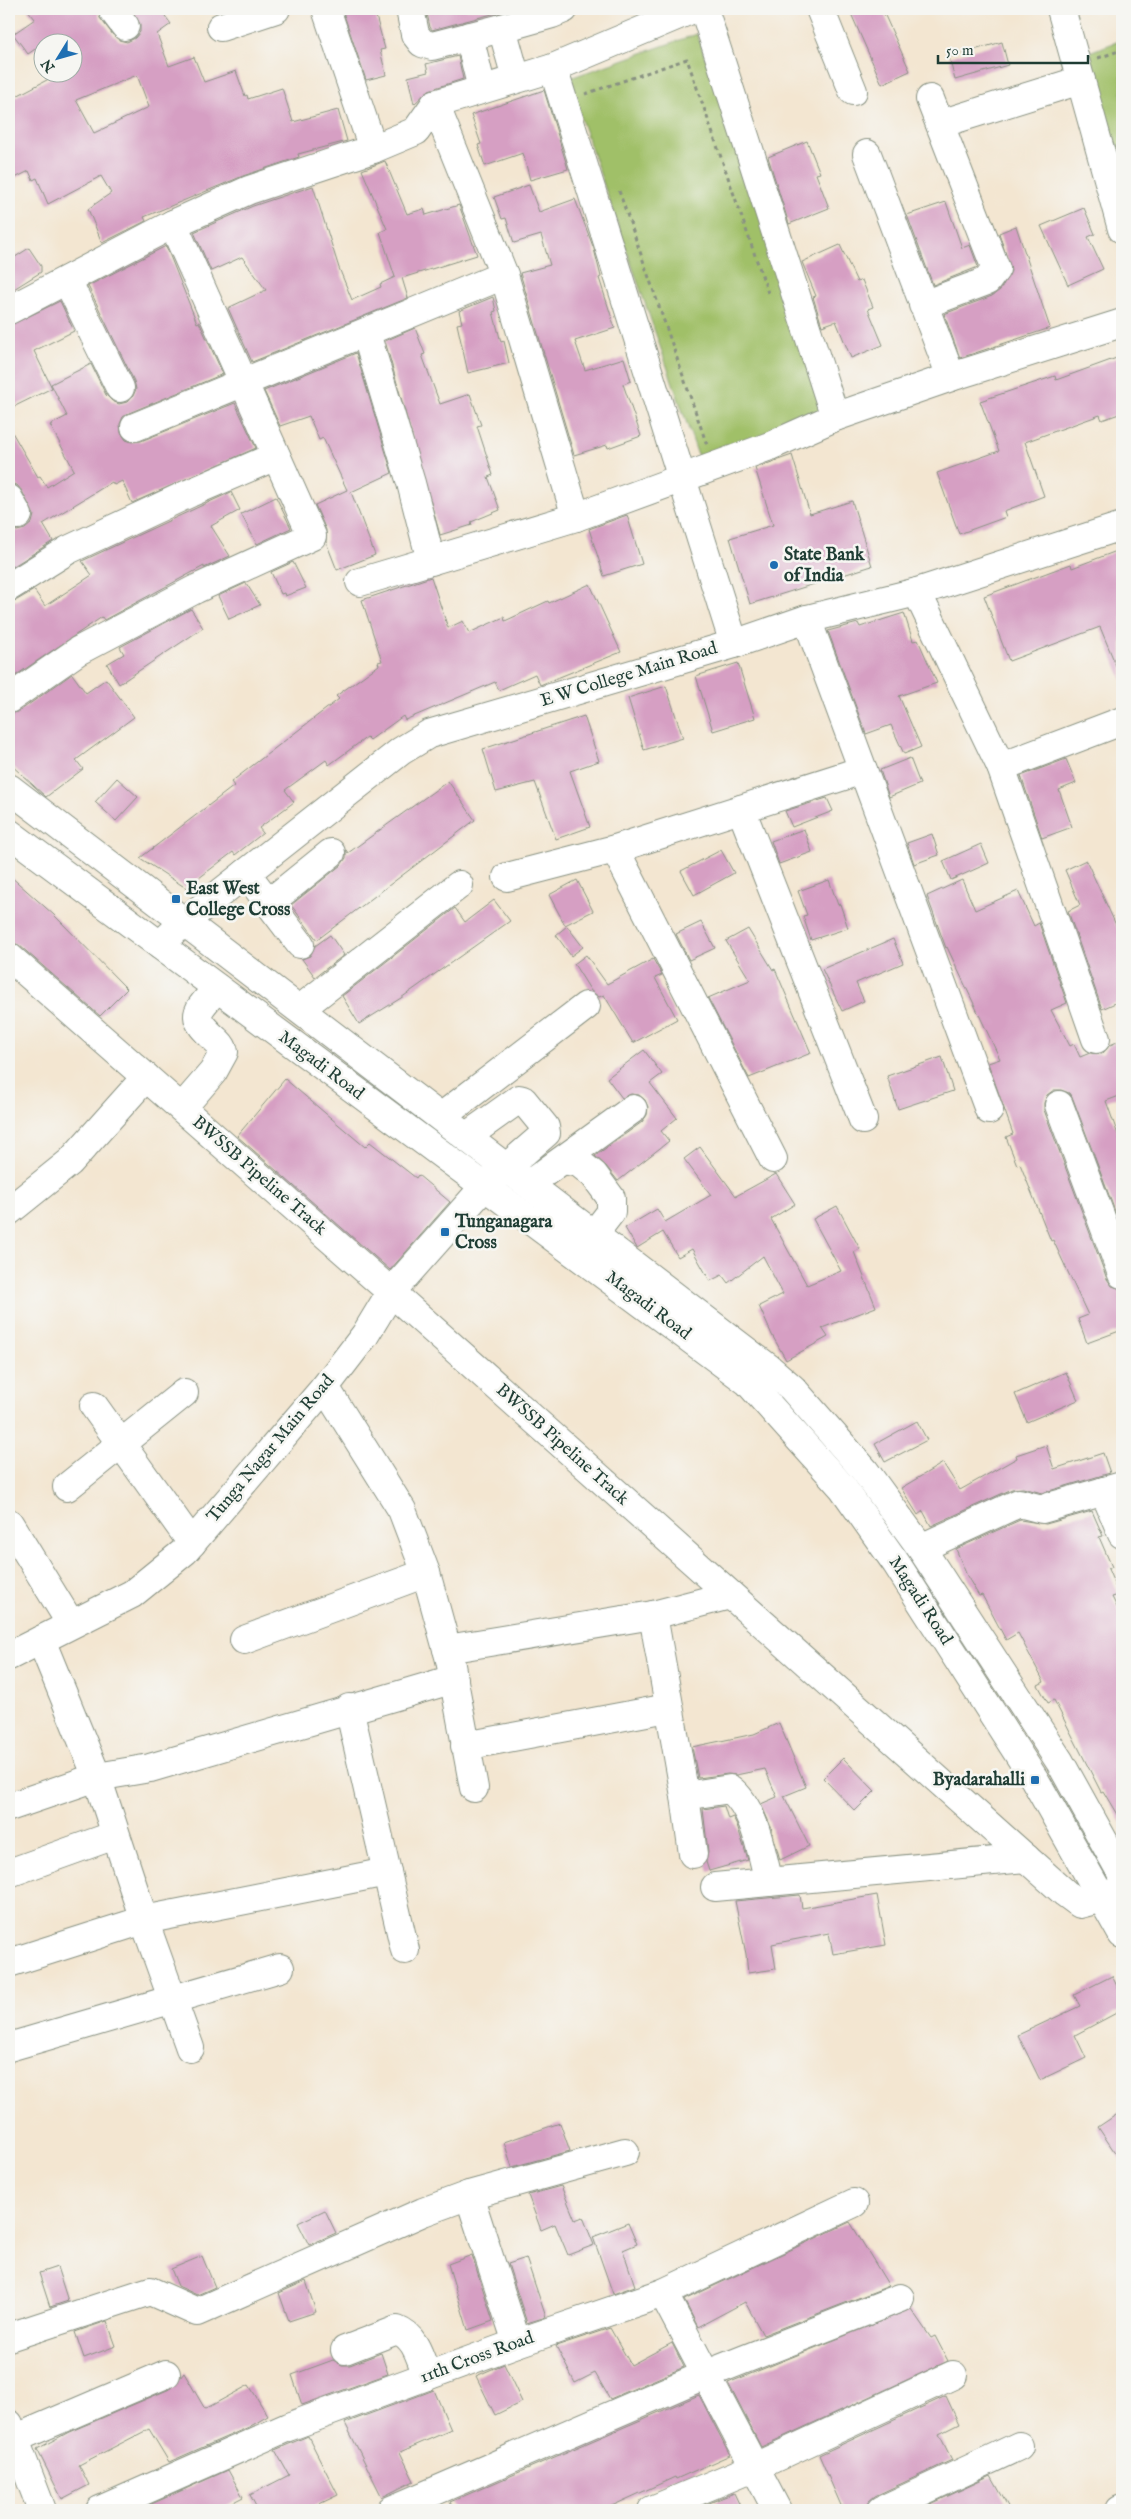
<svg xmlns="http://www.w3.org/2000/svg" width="1131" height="2519" font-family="'IM FELL English',serif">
	<rect width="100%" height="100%" fill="#f6f6f2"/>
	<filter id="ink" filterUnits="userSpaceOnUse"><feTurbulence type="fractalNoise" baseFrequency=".02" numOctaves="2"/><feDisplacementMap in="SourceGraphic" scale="10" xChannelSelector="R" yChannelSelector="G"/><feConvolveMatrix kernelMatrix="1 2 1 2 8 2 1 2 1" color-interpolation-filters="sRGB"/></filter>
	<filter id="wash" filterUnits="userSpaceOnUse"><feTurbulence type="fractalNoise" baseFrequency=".0096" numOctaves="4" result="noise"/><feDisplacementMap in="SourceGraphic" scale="20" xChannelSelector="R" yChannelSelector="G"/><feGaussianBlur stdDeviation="1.12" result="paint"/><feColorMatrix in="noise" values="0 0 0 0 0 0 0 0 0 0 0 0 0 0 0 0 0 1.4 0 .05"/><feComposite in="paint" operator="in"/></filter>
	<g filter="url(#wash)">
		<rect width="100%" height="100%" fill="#f3e6d1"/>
		<g fill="#a0c068" stroke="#607e4e">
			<polygon points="697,34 831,419 701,464 567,79"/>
			<polygon points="1122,40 1122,203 1081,55"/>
		</g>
		<g id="blocks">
			<g fill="#d69fc3" fill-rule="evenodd">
				<path d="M27 9H97L100 18 113 35 119 40 127 42 135 38 140 32V24L131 9H160L171 24 157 34 169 66 194 57 204 82 236 71 245 96 247 95 248 99 282 88 293 122 338 110 347 141 298 154 299 157 243 176 144 217 146 221 102 243 88 209 111 193 101 176 48 204 37 178 33 180 29 171 9 181V100L62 72H72V42H63L57 34 28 54 13 34 35 19ZM137 75 149 107 94 133 76 100Z"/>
				<polygon points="342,9 374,9 385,49 380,50 386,75 366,80"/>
				<polygon points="426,9 507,9 507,10 432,30 430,27"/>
				<polygon points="849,9 882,9 910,71 882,84"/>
				<polygon points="1002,42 1008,65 955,80 949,57"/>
				<polygon points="458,56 463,79 429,90 414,104 408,77 428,72 426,64"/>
				<polygon points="544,90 568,169 530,180 523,153 485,166 478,145 481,144 471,115"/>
				<polygon points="807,141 820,173 816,174 829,208 789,224 768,157"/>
				<polygon points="385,161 407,214 424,209 426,215 459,205 477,255 402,278 408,298 252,362 228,308 266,290 242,257 211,271 194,232 253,206 313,186 339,268 352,300 381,287 380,284 395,277 380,232 387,229 362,170"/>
				<polygon points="529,185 539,212 575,199 594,249 601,277 599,278 615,328 575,341 585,370 624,358 631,381 623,384 641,436 608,448 607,445 574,455 520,273 550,265 541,235 514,243 506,218 502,219 494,197"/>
				<polygon points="946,202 962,248 970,245 978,267 933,285 907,215"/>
				<polygon points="1084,208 1095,234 1088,237 1103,269 1068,285 1041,226"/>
				<polygon points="1016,226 1050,328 960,358 944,314 992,296 1000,290 1011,271 999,233"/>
				<polygon points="840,245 857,282 862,280 873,307 868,309 883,345 851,358 836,321 822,326 813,297 816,296 802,262"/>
				<polygon points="166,246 197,323 199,322 223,374 129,413 123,417 120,424 121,433 126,440 132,442 141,441 235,403 256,448 132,503 122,481 114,485 112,482 43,524 53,541 9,569 9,527 17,531 25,529 32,523 34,515 22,491 17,485 9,483 9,427 38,477 40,476 47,487 74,470 50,425 67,416 51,384 91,364 106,395 112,401 119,404 127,402 133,396 136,389 134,381 88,286"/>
				<polygon points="29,248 41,266 41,272 9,292 9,261"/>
				<polygon points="493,297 496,311 493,312 501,342 504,341 509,363 468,373 457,324 462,323 459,311"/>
				<polygon points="60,301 74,331 34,351 52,388 9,409 9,326"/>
				<polygon points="415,328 425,354 422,355 440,404 470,394 481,425 477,426 493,475 488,477 500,510 471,522 472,525 440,535 385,341"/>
				<polygon points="356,353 392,473 351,492 375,555 337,570 326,542 326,530 315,505 347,490 323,438 319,440 309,416 280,426 264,391"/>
				<polygon points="1122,356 1122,413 1102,420 1100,415 1025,442 1044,496 1004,511 1006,517 959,534 937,473 999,451 980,401 1055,376 1056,380"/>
				<polygon points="792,455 810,514 852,501 872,566 750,604 730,538 773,525 755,468"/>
				<polygon points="231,492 240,510 211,526 230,556 204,568 204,566 104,620 102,617 9,680 9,602 17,600 34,590 45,606 92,575 82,561"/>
				<polygon points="276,497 291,528 257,544 241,514"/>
				<polygon points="627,515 642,564 604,576 589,529"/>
				<polygon points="1122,549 1122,680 1100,627 1009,661 984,596 1071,564 1072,568"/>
				<polygon points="293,562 306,588 285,596 284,593 281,594 271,572"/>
				<polygon points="431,577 448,628 463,621 469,633 504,617 505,621 548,601 549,603 590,584 621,652 540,685 535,674 499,690 495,682 405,720 403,716 370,740 367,737 329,765 326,760 285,790 294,802 259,828 263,833 235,855 233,852 186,888 140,858 234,786 231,782 339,699 336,696 379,665 378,662 382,661 362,600"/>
				<polygon points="246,583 260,605 229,619 218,596"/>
				<polygon points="191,609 203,628 119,684 107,664 124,654 120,647"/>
				<polygon points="904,613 913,641 918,640 937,683 899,696 921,747 904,754 891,725 866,734 828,631 858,623 860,627"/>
				<polygon points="738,663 755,718 713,731 696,676"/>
				<polygon points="72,674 86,693 106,679 134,717 76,760 83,769 46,797 9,763 9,714 18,712"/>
				<polygon points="666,686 683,738 644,750 628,698"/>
				<polygon points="584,716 599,761 570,771 590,827 556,839 535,782 496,792 483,749"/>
				<polygon points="910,758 920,784 889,797 880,770"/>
				<polygon points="1066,759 1076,783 1059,790 1072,827 1042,838 1021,776"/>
				<polygon points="117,778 138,797 116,821 95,802"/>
				<polygon points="448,781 475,820 317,940 291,905 341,865 346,858 346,850 348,853"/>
				<polygon points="827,798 833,811 792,827 785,811"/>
				<polygon points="804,829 812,852 779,864 771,841"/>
				<polygon points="932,834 939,855 914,864 907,843"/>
				<polygon points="981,844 989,863 951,880 943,861"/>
				<polygon points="721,850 734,873 694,895 681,871"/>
				<polygon points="1086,860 1122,938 1122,1000 1102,1009 1068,911 1080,905 1065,870"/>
				<polygon points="9,875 54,915 127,989 100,1016 19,945 9,942"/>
				<polygon points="577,880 593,911 565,925 549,895"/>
				<polygon points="829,880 838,905 840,904 848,928 811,940 803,916 807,915 798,891"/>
				<polygon points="962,880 975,910 1018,891 1034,926 1039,923 1067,1003 1051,1010 1070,1046 1074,1044 1080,1057 1090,1053 1102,1054 1110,1045 1122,1040 1122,1095 1106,1101 1122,1146 1122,1230 1073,1099 1069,1093 1061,1090 1054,1090 1047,1095 1044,1103 1044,1110 1107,1279 1112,1286 1122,1289 1122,1330 1087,1343 1078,1319 1088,1315 1053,1240 1051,1241 1020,1164 1017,1165 1006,1137 1013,1134 988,1063 1000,1059 947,947 946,948 927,896"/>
				<polygon points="494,900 510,921 401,998 359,1024 342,996 455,908 465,922"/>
				<polygon points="701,922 715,948 689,960 676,934"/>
				<polygon points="567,926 583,947 571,956 556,935"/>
				<polygon points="748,929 773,970 775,969 811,1053 749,1078 708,998 750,980 726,941"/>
				<polygon points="330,935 344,955 315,977 302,959 310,956 315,946"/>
				<polygon points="893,939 903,963 856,983 864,1001 842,1011 822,969"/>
				<polygon points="586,955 607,984 653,959 662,975 655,978 677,1019 633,1043 604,995 599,997 591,991 574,964"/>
				<polygon points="644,1050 662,1074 650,1083 677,1118 661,1131 669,1141 618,1181 606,1166 595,1156 642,1122 647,1115 648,1107 645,1100 639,1095 631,1094 622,1098 607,1078"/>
				<polygon points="942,1057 953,1091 898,1109 887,1076"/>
				<polygon points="285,1079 365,1147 370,1142 416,1178 418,1175 450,1202 390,1270 237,1136"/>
				<polygon points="700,1147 736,1196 776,1174 795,1204 771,1219 807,1285 841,1271 813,1219 837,1206 860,1249 854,1252 876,1307 822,1328 828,1337 786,1360 772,1335 759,1306 783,1294 763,1256 728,1283 722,1275 710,1281 692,1249 678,1257 663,1232 637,1248 625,1228 657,1209 665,1222 711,1195 684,1159"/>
				<polygon points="1066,1372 1078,1400 1027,1422 1015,1394"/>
				<polygon points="917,1421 927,1440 885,1462 875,1444"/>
				<polygon points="1046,1445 1054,1469 1103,1453 1110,1473 1042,1493 1023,1488 1012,1489 931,1526 923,1511 918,1515 901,1488 943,1463 960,1490 1017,1458 1016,1455"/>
				<polygon points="1092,1511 1103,1536 1099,1537 1112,1567 1108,1569 1119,1595 1112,1597 1122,1617 1122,1823 1103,1791 1101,1792 1054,1700 1048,1703 1038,1685 1044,1682 1018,1633 1006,1640 982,1595 979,1596 967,1576 956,1549 1020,1520 1046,1524"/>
				<polygon points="779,1723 806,1787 784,1796 809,1846 780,1860 771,1827 761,1804 777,1797 765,1769 736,1775 728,1774 698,1778 692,1747 754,1734"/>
				<polygon points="843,1758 875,1791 855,1811 823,1778"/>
				<polygon points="724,1806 728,1819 733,1817 737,1825 748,1860 709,1871 706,1862 708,1852 703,1809"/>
				<polygon points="800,1895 802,1908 877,1895 886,1945 833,1954 829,1933 772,1944 776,1969 748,1973 746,1954 735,1901"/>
				<polygon points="1112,1976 1122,1996 1122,2010 1075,2035 1086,2058 1040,2080 1018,2035 1080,2006 1074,1995"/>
				<polygon points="1122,2111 1122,2163 1098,2127"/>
				<polygon points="560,2123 570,2151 512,2167 504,2142"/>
				<polygon points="561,2186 575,2220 583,2217 594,2245 568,2255 555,2224 541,2230 528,2195"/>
				<polygon points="325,2210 336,2233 309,2245 298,2223"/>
				<polygon points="850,2222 889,2286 763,2335 745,2302 698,2327 684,2300"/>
				<polygon points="628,2223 637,2244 623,2250 635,2286 613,2294 593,2237"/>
				<polygon points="472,2255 493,2321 468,2330 448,2264"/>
				<polygon points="202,2256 215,2287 197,2295 178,2286 171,2269"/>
				<polygon points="526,2258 546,2317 527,2323 508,2264"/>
				<polygon points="57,2267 68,2301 50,2307 39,2273"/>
				<polygon points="306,2281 316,2312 289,2321 279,2293"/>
				<polygon points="911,2309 931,2338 935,2336 948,2361 761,2447 728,2383"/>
				<polygon points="107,2321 116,2346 84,2358 75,2332"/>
				<polygon points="610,2328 631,2365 672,2343 684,2367 610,2399 595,2373 575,2383 556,2346"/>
				<polygon points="381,2353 388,2374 302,2405 292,2375 333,2360 342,2365 350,2365"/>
				<polygon points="504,2364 522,2402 495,2415 476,2376"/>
				<polygon points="184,2373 205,2409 249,2385 268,2416 249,2427 169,2462 149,2429 79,2465 89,2485 62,2499 37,2449 69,2432 172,2388"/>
				<polygon points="434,2390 451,2430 400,2452 414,2481 382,2497 345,2423"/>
				<polygon points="699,2395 730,2455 676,2479 675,2477 603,2510 454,2510 450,2502"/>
				<polygon points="946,2396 959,2424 939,2434 952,2460 875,2496 869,2501 867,2510 843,2510 819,2455"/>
				<polygon points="308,2436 338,2495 307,2510 258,2510 250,2495 289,2475 275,2450"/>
				<polygon points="228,2470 243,2497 218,2510 138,2510"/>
				<polygon points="991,2476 1010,2510 918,2510"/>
				<polygon points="734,2493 742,2510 692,2510"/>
			</g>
		</g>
	</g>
	<g filter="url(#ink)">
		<use href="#blocks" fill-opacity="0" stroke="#899282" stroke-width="1"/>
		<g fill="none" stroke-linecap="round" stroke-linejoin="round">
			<defs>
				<g id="minor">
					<polyline points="112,9 125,26"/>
					<polyline points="326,9 373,149"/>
					<polyline points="410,9 415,34 422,43 432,46 502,28"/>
					<polyline points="704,9 835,417"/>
					<polyline points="820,9 853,91"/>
					<polyline points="1061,9 1122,229"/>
					<polyline points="221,27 276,9"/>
					<polyline points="469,36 482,89"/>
					<polyline points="553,68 734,644"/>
					<polyline points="516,78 502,28 552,14 564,9"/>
					<polyline points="435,104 504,275 576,517"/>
					<polyline points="940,124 1081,80"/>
					<polyline points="867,154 951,377"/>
					<polyline points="67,280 120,388"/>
					<polyline points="923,305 987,281 996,269 930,99"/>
					<polyline points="9,310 173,224 249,190 373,149 416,131 435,104 553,68 693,9"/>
					<polyline points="366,333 411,483 431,561"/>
					<polyline points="135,427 504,275"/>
					<polyline points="9,499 18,515"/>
					<polyline points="360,582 576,517 770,446 835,417 951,377 1122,323"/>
					<polyline points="9,587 68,550 190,493 276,456"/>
					<polyline points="917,592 1001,767 1096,1039"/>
					<polyline points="807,619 989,1110"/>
					<polyline points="9,699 78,651 196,589 312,536 173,224"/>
					<polyline points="1001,767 1122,721"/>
					<polyline points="741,809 863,1120"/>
					<polyline points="615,849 773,1159"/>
					<polyline points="246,873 300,944"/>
					<polyline points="507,877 615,849 863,770"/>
					<polyline points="269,903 331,853"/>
					<polyline points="160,945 185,921 401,751 429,734 734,644 807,619 917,592 1122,526"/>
					<polyline points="9,957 391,1292 1065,1893 1080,1904 1103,1898 1122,1888"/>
					<polyline points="300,1009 459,885"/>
					<polyline points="1059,1105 1122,1274"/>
					<path d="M182 1108 213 1072 224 1052C223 1046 220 1044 216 1040 188 1015 196 1013 217 988"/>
					<polyline points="441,1117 586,1006"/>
					<polyline points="563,1160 579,1163 594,1175 611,1198 611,1212 594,1234"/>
					<polyline points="529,1184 633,1109"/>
					<polyline points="9,1211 70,1162 146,1077"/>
					<polyline points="325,1387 402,1510 426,1573 450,1660 474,1788"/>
					<polyline points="94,1406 192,1543"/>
					<polyline points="67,1487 184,1393"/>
					<polyline points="1104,1491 1122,1534"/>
					<polyline points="9,1523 71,1624"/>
					<polyline points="921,1548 1019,1503 1042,1509 1122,1486"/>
					<polyline points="41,1640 97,1777 144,1920 190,2048"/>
					<polyline points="244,1640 426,1573"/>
					<polyline points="447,1649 653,1615"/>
					<polyline points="9,1656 132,1594 185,1551 325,1387 365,1335 391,1292 485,1186 546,1133 545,1127 523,1100 519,1099 467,1136"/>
					<polyline points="349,1708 405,1950"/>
					<polyline points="465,1746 668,1708"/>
					<path d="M685 1796 730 1789C755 1808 761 1852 769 1882"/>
					<polyline points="9,1807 97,1777 150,1768 454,1679"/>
					<polyline points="693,1854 685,1796 653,1615 730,1595"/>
					<polyline points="9,1873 115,1835"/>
					<polyline points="715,1887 1026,1858"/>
					<polyline points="9,1963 144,1920 387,1872"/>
					<polyline points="9,2047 280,1968"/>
					<polyline points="469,2195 517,2343"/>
					<polyline points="663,2293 777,2510"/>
					<polyline points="9,2337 150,2291 197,2312 423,2212 469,2195 625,2152"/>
					<path d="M345 2350 397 2330C416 2337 420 2358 427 2376"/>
					<polyline points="9,2424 42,2510"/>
					<polyline points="14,2439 166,2374"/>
					<polyline points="100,2510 288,2427 517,2343 663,2293 854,2203"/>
					<polyline points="391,2510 707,2374 900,2298"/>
					<polyline points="652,2510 755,2467 953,2375"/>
					<polyline points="882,2510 1019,2446"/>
					<polyline points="1120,2510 1122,2509"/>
				</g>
				<g id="major">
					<polyline points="9,788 770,1369 792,1388 865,1471 921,1548 1060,1762 1122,1874"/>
					<polyline points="9,833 748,1382 843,1488 896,1563 1035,1780 1122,1934"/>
				</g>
			</defs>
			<use href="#minor" stroke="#899282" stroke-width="30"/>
			<use href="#major" stroke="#899282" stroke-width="30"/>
			<g stroke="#899282" stroke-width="3" stroke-dasharray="4 4" stroke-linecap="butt">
				<polyline points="1098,58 1122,50"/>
				<polyline points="585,94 687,59 768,293"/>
				<polyline points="619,191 707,445"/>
			</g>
			<use href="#minor" stroke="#fff" stroke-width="28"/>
			<use href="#major" stroke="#fff" stroke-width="28"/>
		</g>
	</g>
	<g fill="#1f6fb2" stroke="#f6f6f2" stroke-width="2">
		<circle cx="774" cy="565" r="5"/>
		<rect x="171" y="894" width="10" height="10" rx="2.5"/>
		<rect x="440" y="1227" width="10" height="10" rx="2.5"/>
		<rect x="1030" y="1775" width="10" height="10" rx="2.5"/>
	</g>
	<g text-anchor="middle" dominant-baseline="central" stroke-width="5" stroke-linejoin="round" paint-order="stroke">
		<g font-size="18" font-weight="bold" fill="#1f3d34" stroke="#f6f6f2" text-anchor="start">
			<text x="784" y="555">State Bank<tspan x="784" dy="21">of India</tspan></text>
			<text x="186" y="889">East West<tspan x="186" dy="21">College Cross</tspan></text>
			<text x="455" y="1222">Tunganagara<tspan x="455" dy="21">Cross</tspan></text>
			<text x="1025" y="1780" text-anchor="end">Byadarahalli</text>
		</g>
		<g font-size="18" fill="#1f3d34" stroke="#f6f6f2">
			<text transform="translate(629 675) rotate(-17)">E W College Main Road</text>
			<text transform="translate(321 1066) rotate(37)">Magadi Road</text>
			<text transform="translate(259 1176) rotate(41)">BWSSB Pipeline Track</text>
			<text transform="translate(648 1306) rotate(37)">Magadi Road</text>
			<text transform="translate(562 1445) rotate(42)">BWSSB Pipeline Track</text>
			<text transform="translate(271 1449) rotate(-50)">Tunga Nagar Main Road</text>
			<text transform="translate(920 1601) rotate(57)">Magadi Road</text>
			<text transform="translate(477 2358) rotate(-20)">11th Cross Road</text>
		</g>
	</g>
	<rect width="1131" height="2519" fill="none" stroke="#f6f6f2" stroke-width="30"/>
	<g transform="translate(58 58) rotate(233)"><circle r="24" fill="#f6f6f2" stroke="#a0aca6"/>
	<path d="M0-4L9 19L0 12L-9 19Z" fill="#1f6fb2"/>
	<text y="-8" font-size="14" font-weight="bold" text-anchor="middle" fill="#1f3d34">N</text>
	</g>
	<path d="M938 55v8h150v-8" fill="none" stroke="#1f3d34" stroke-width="2.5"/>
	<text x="946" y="55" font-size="15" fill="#1f3d34" stroke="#f6f6f2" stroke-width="4" paint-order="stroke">50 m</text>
</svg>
